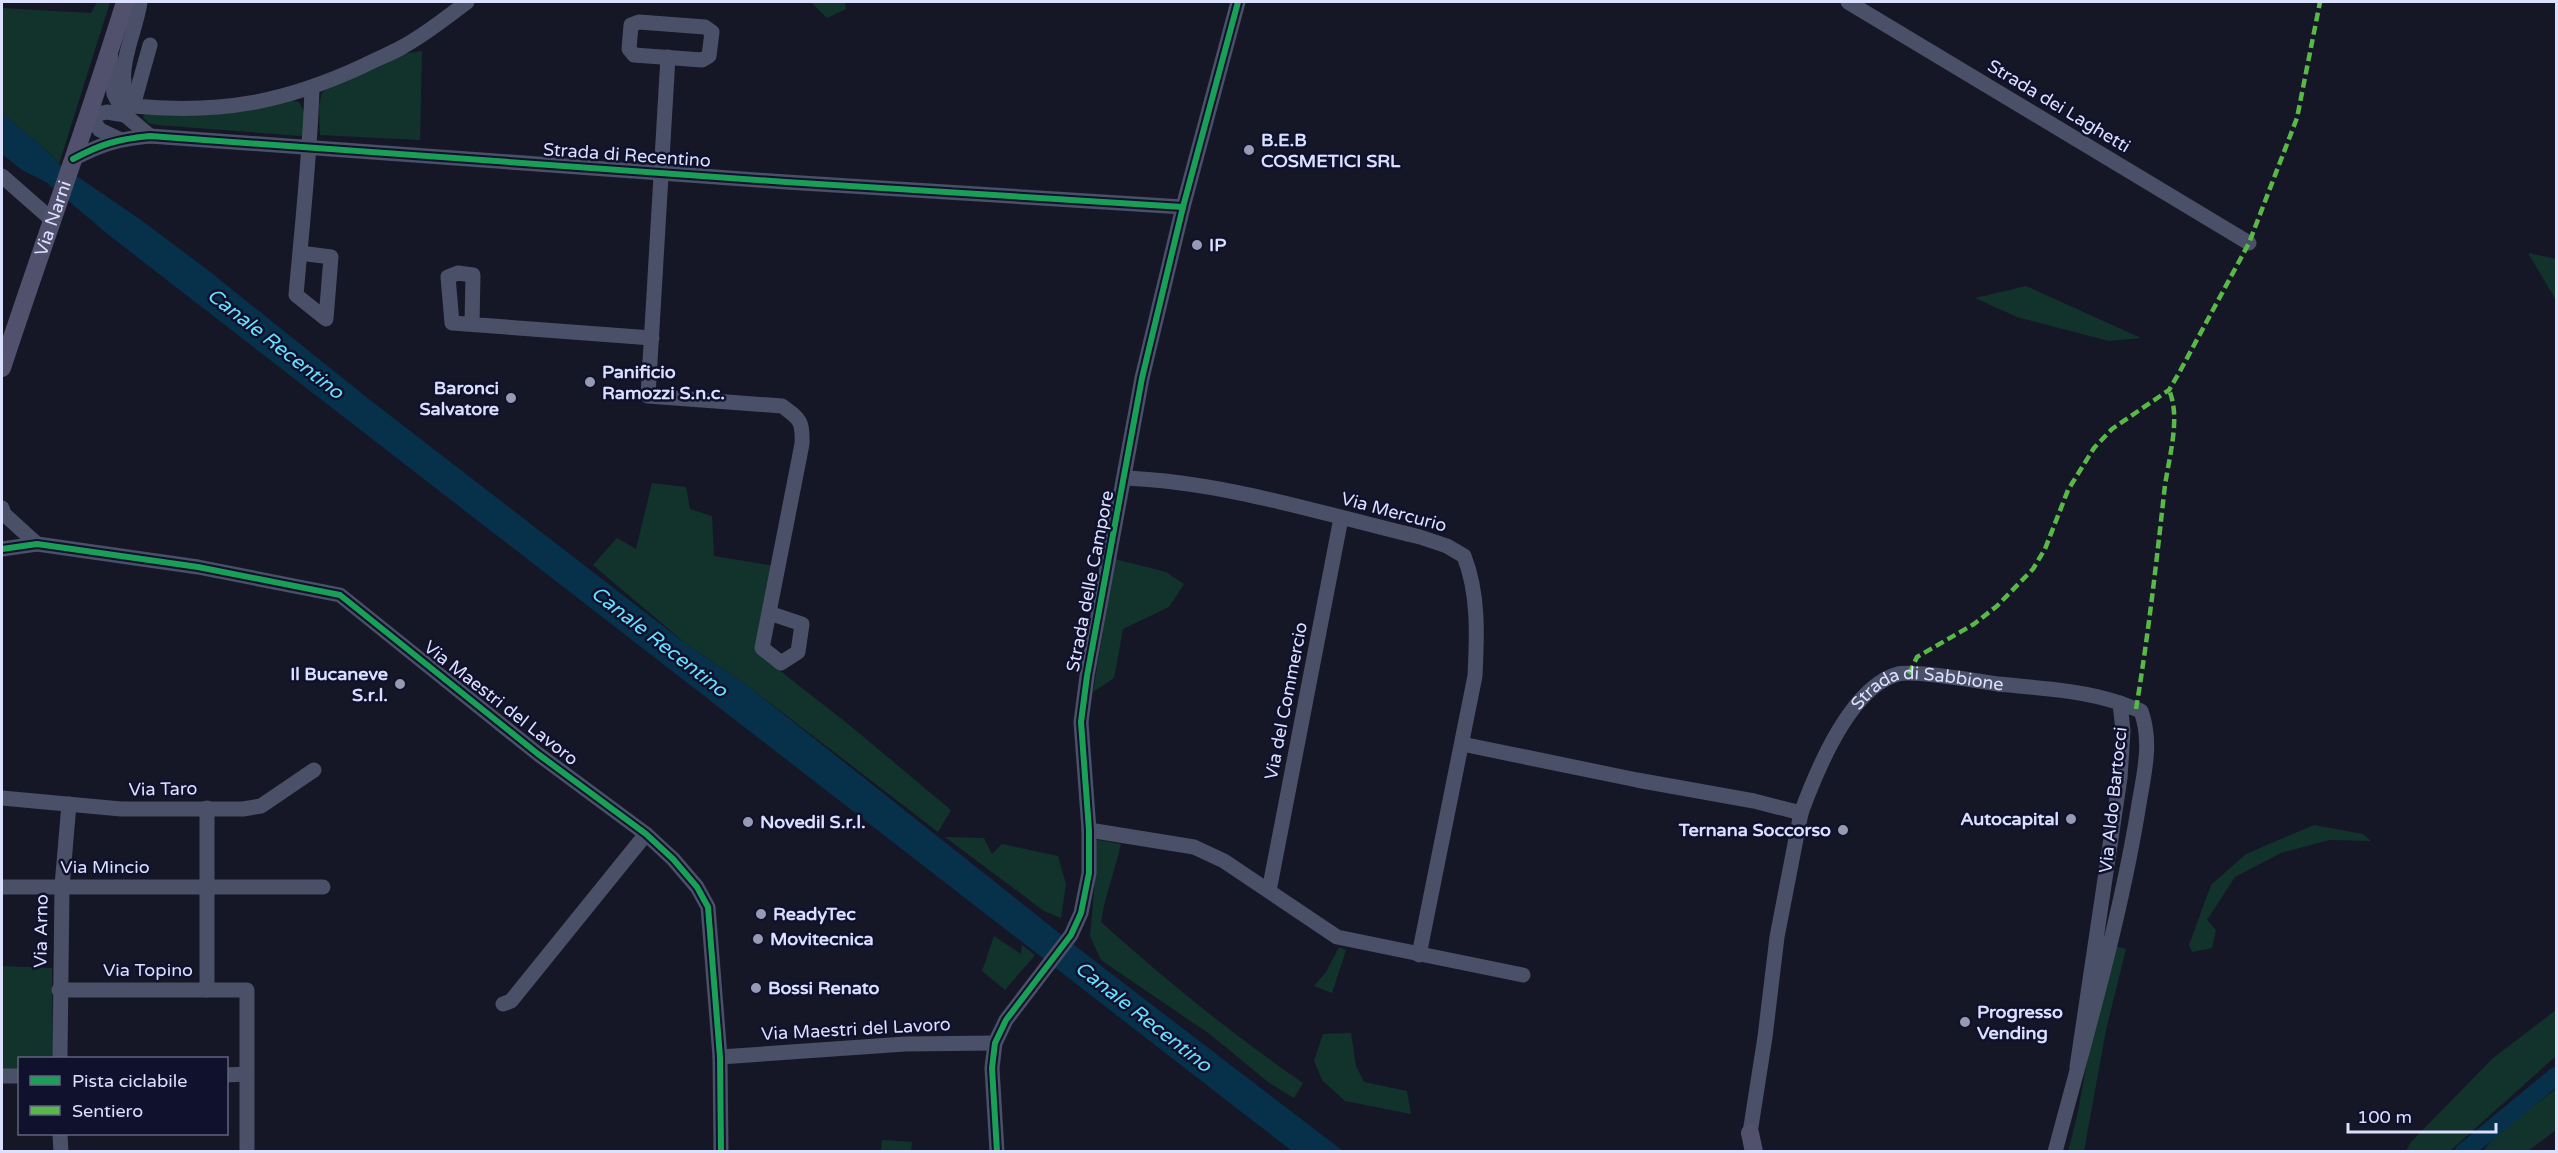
<svg xmlns="http://www.w3.org/2000/svg" width="2558" height="1153" font-family="'Varela Round',sans-serif">
	<rect width="100%" height="100%" fill="#161726"/>
	<g fill="#12332b">
		<polygon points="97,2 110,2 59,164 46,150 2,113 2,8 91,13"/>
		<polygon points="811,2 845,2 846,9 827,18"/>
		<polygon points="422,51 420,140 320,135 319,105 322,93 332,85 402,54"/>
		<polygon points="290,100 299,102 307,118 304,135 300,136 157,125 148,123 143,117 145,112"/>
		<polygon points="2528,253 2556,259 2556,300"/>
		<polygon points="2026,286 2141,338 2109,341 2017,317 1975,298"/>
		<polygon points="652,483 686,487 690,509 712,516 714,556 774,566 756,652 848,724 951,810 938,832 752,689 685,643 593,565 617,538 636,549"/>
		<polygon points="1115,559 1166,572 1184,584 1169,607 1123,629 1114,678 1093,692"/>
		<polygon points="2314,825 2363,834 2371,841 2329,840 2281,853 2235,877 2207,920 2216,930 2212,948 2192,952 2189,945 2211,885 2246,854"/>
		<polygon points="945,837 984,838 992,854 1002,844 1058,856 1066,884 1061,918 1044,911"/>
		<path d="M1093 839 1121 844C1115 870 1105 896 1101 922 1165 980 1232 1034 1303 1083L1294 1098 1268 1082 1211 1035 1101 960 1090 936 1095 882Z"/>
		<polygon points="994,936 1021,954 1022,945 1035,955 1005,990 982,971"/>
		<polygon points="2113,945 2126,949 2106,1030 2084,1151 2068,1152 2078,1112 2097,1006"/>
		<polygon points="1339,947 1346,950 1332,993 1314,986 1326,972"/>
		<polygon points="2,966 52,968 53,1058 20,1058 19,1072 2,1072"/>
		<polygon points="2556,1010 2556,1056 2450,1151 2406,1151 2411,1142 2492,1059"/>
		<polygon points="1351,1033 1356,1066 1364,1082 1407,1091 1411,1114 1345,1101 1322,1080 1314,1061 1323,1034"/>
		<polygon points="2556,1089 2556,1130 2528,1151 2483,1151 2499,1132"/>
		<polygon points="882,1140 912,1142 911,1151 881,1151"/>
	</g>
	<polygon fill="#07304b" points="2,113 46,150 59,164 141,220 209,271 370,400 685,643 752,689 1083,952 1343,1151 1292,1151 110,236 46,182 22,170 2,154"/>
	<g fill="none" stroke-linecap="round" stroke-linejoin="round">
		<polyline stroke="#07304b" stroke-width="18" points="2464,1152 2556,1076"/>
		<g stroke="#4a5067" stroke-width="15">
			<polyline points="1848,2 2249,243"/>
			<polygon points="639,22 705,27 712,32 709,56 702,60 634,55 629,49 631,25"/>
			<path d="M150 45 133 106C220 114 283 103 363 66 376 59 391 54 404 46 426 34 447 17 467 2"/>
			<polyline points="110,51 114,94 125,115 150,136"/>
			<path d="M668 57 648 396 782 406C800 419 803 421 802 444L762 648 781 663 798 652 802 624 769 613"/>
			<path d="M133 106C110 77 136 34 140 2"/>
			<polyline points="119,139 100,130 89,116 107,112 125,115"/>
			<path d="M73 159C101 144 118 139 150 136L786 182 1183 207"/>
			<polyline points="2,176 51,219"/>
			<path d="M300 253 331 257 326 319 296 295C302 226 310 157 312 88"/>
			<polyline points="472,324 473,275 458,273 448,277 452,323 652,338"/>
			<path d="M1125 478C1225 482 1323 514 1420 537L1447 546 1464 556C1479 594 1477 636 1475 676L1419 955"/>
			<polyline points="2,508 4,514 37,544"/>
			<polyline points="2,549 37,544 198,567 340,595 538,754 646,834 673,859 697,887 708,907 720,1057 721,1152"/>
			<polyline points="1462,744 1637,780 1754,801 1801,813 1777,937 1765,1037 1750,1133"/>
			<polyline points="2,798 121,809 243,809 261,806 314,770"/>
			<path id="s1" d="M1801 813C1816 772 1850 687 1898 674 1913 670 1978 681 1998 684 2038 688 2082 690 2120 703"/>
			<polyline points="1089,830 1194,847 1224,861 1337,937 1523,975"/>
			<polyline points="2,887 323,887"/>
			<polyline points="1269,891 1341,518"/>
			<polyline points="59,990 207,990 207,808"/>
			<polyline points="207,990 247,990 247,1152"/>
			<polyline points="503,1004 511,1001 646,834"/>
			<polyline points="720,1057 905,1044 995,1043"/>
			<polyline points="60,1058 62,886 69,804"/>
			<polyline points="226,1075 246,1074"/>
			<polyline points="2,1076 20,1076"/>
			<polyline points="60,1134 61,1152"/>
			<polyline points="997,1152 992,1068 995,1043 1006,1020 1071,935 1081,913 1089,873 1089,830 1081,722 1087,676 1142,378 1183,207 1238,2"/>
			<path d="M2055 1152C2085 1039 2119 925 2138 810 2143 777 2153 744 2141 711L2120 703 2123 731 2120 778 2077 1067"/>
		</g>
		<g stroke="#52516d" stroke-width="18">
			<path id="s2" d="M2 368C42 246 87 125 125 2"/>
			<polyline points="1750,1133 1754,1152"/>
		</g>
		<g stroke="#58b947" stroke-width="4.5" stroke-dasharray="9 4.5" stroke-linecap="butt">
			<polyline points="1909,674 1917,657 1974,624 1997,606 2033,569 2045,549 2068,490 2094,448 2112,429 2169,390 2179,373 2249,243 2297,118 2320,2"/>
			<path d="M2136 709C2148 637 2156 566 2164 494 2167 462 2182 420 2169 390"/>
		</g>
		<defs>
			<g id="cycleway">
				<path d="M73 159C101 144 118 139 150 136L786 182 1183 207"/>
				<polyline points="2,549 37,544 198,567 340,595 538,754 646,834 673,859 697,887 708,907 720,1057 721,1152"/>
				<polyline points="997,1152 992,1068 995,1043 1006,1020 1071,935 1081,913 1089,873 1089,830 1081,722 1087,676 1142,378 1183,207 1238,2"/>
			</g>
		</defs>
		<use href="#cycleway" stroke="#0f112d" stroke-width="10"/>
		<use href="#cycleway" stroke="#1a9f57" stroke-width="6"/>
	</g>
	<g fill="#969ab3" stroke="#0f112d" stroke-width="2">
		<circle cx="1249" cy="150" r="6"/>
		<circle cx="1197" cy="245" r="6"/>
		<circle cx="590" cy="382" r="6"/>
		<circle cx="511" cy="398" r="6"/>
		<circle cx="400" cy="684" r="6"/>
		<circle cx="2071" cy="819" r="6"/>
		<circle cx="748" cy="822" r="6"/>
		<circle cx="1843" cy="830" r="6"/>
		<circle cx="761" cy="914" r="6"/>
		<circle cx="758" cy="939" r="6"/>
		<circle cx="756" cy="988" r="6"/>
		<circle cx="1965" cy="1022" r="6"/>
	</g>
	<g text-anchor="middle" dominant-baseline="central" stroke-width="5" stroke-linejoin="round" paint-order="stroke">
		<g font-size="18" fill="#dbe0ff" stroke="#0f112d">
			<text transform="translate(2059 106) rotate(31)">Strada dei Laghetti</text>
			<text transform="translate(627 155) rotate(4)">Strada di Recentino</text>
			<text stroke="none"><textPath href="#s2" startOffset="158">Via Narni</textPath></text>
			<text transform="translate(1394 512) rotate(15)">Via Mercurio</text>
			<text transform="translate(1090 581) rotate(-79)">Strada delle Campore</text>
			<text stroke="none"><textPath href="#s1" startOffset="200">Strada di Sabbione</textPath></text>
			<text transform="translate(1286 701) rotate(-79)">Via del Commercio</text>
			<text transform="translate(501 703) rotate(38)">Via Maestri del Lavoro</text>
			<text transform="translate(163 789) rotate(-1)">Via Taro</text>
			<text transform="translate(2113 800) rotate(-84)">Via Aldo Bartocci</text>
			<text x="105" y="867">Via Mincio</text>
			<text transform="translate(41 931) rotate(-89)">Via Arno</text>
			<text x="148" y="970">Via Topino</text>
			<text transform="translate(856 1029) rotate(-3)">Via Maestri del Lavoro</text>
		</g>
		<g font-size="18" font-weight="bold" fill="#dbe0ff" stroke="#0f112d" text-anchor="start">
			<text x="1261" y="140">B.E.B<tspan x="1261" dy="21">COSMETICI SRL</tspan></text>
			<text x="1209" y="245">IP</text>
			<text x="602" y="372">Panificio<tspan x="602" dy="21">Ramozzi S.n.c.</tspan></text>
			<text x="499" y="388" text-anchor="end">Baronci<tspan x="499" dy="21">Salvatore</tspan></text>
			<text x="388" y="674" text-anchor="end">Il Bucaneve<tspan x="388" dy="21">S.r.l.</tspan></text>
			<text x="2059" y="819" text-anchor="end">Autocapital</text>
			<text x="760" y="822">Novedil S.r.l.</text>
			<text x="1831" y="830" text-anchor="end">Ternana Soccorso</text>
			<text x="773" y="914">ReadyTec</text>
			<text x="770" y="939">Movitecnica</text>
			<text x="768" y="988">Bossi Renato</text>
			<text x="1977" y="1012">Progresso<tspan x="1977" dy="21">Vending</tspan></text>
		</g>
		<g font-size="20" font-style="italic" fill="#69dfff" stroke="#0f112d">
			<text transform="translate(275 344) rotate(38)">Canale Recentino</text>
			<text transform="translate(659 642) rotate(38)">Canale Recentino</text>
			<text transform="translate(1143 1017) rotate(38)">Canale Recentino</text>
		</g>
	</g>
	<rect width="2558" height="1153" fill="none" stroke="#dbe0ff" stroke-width="6"/>
	<rect x="18" y="1057" width="210" height="78" fill="#0f112d" stroke="#616481" stroke-width="1.5"/>
	<rect x="30" y="1076" width="30" height="9" fill="#1a9f57" stroke="#616481" stroke-width="1.5"/>
	<text x="72" y="1087" font-size="18" fill="#dbe0ff">Pista ciclabile</text>
	<rect x="30" y="1106" width="30" height="9" fill="#58b947" stroke="#616481" stroke-width="1.5"/>
	<text x="72" y="1117" font-size="18" fill="#dbe0ff">Sentiero</text>
	<path d="M2348 1123v9h148v-9" fill="none" stroke="#dbe0ff" stroke-width="3"/>
	<text x="2357" y="1123" font-size="18" fill="#dbe0ff" stroke="#0f112d" stroke-width="4.5" paint-order="stroke">100 m</text>
</svg>
